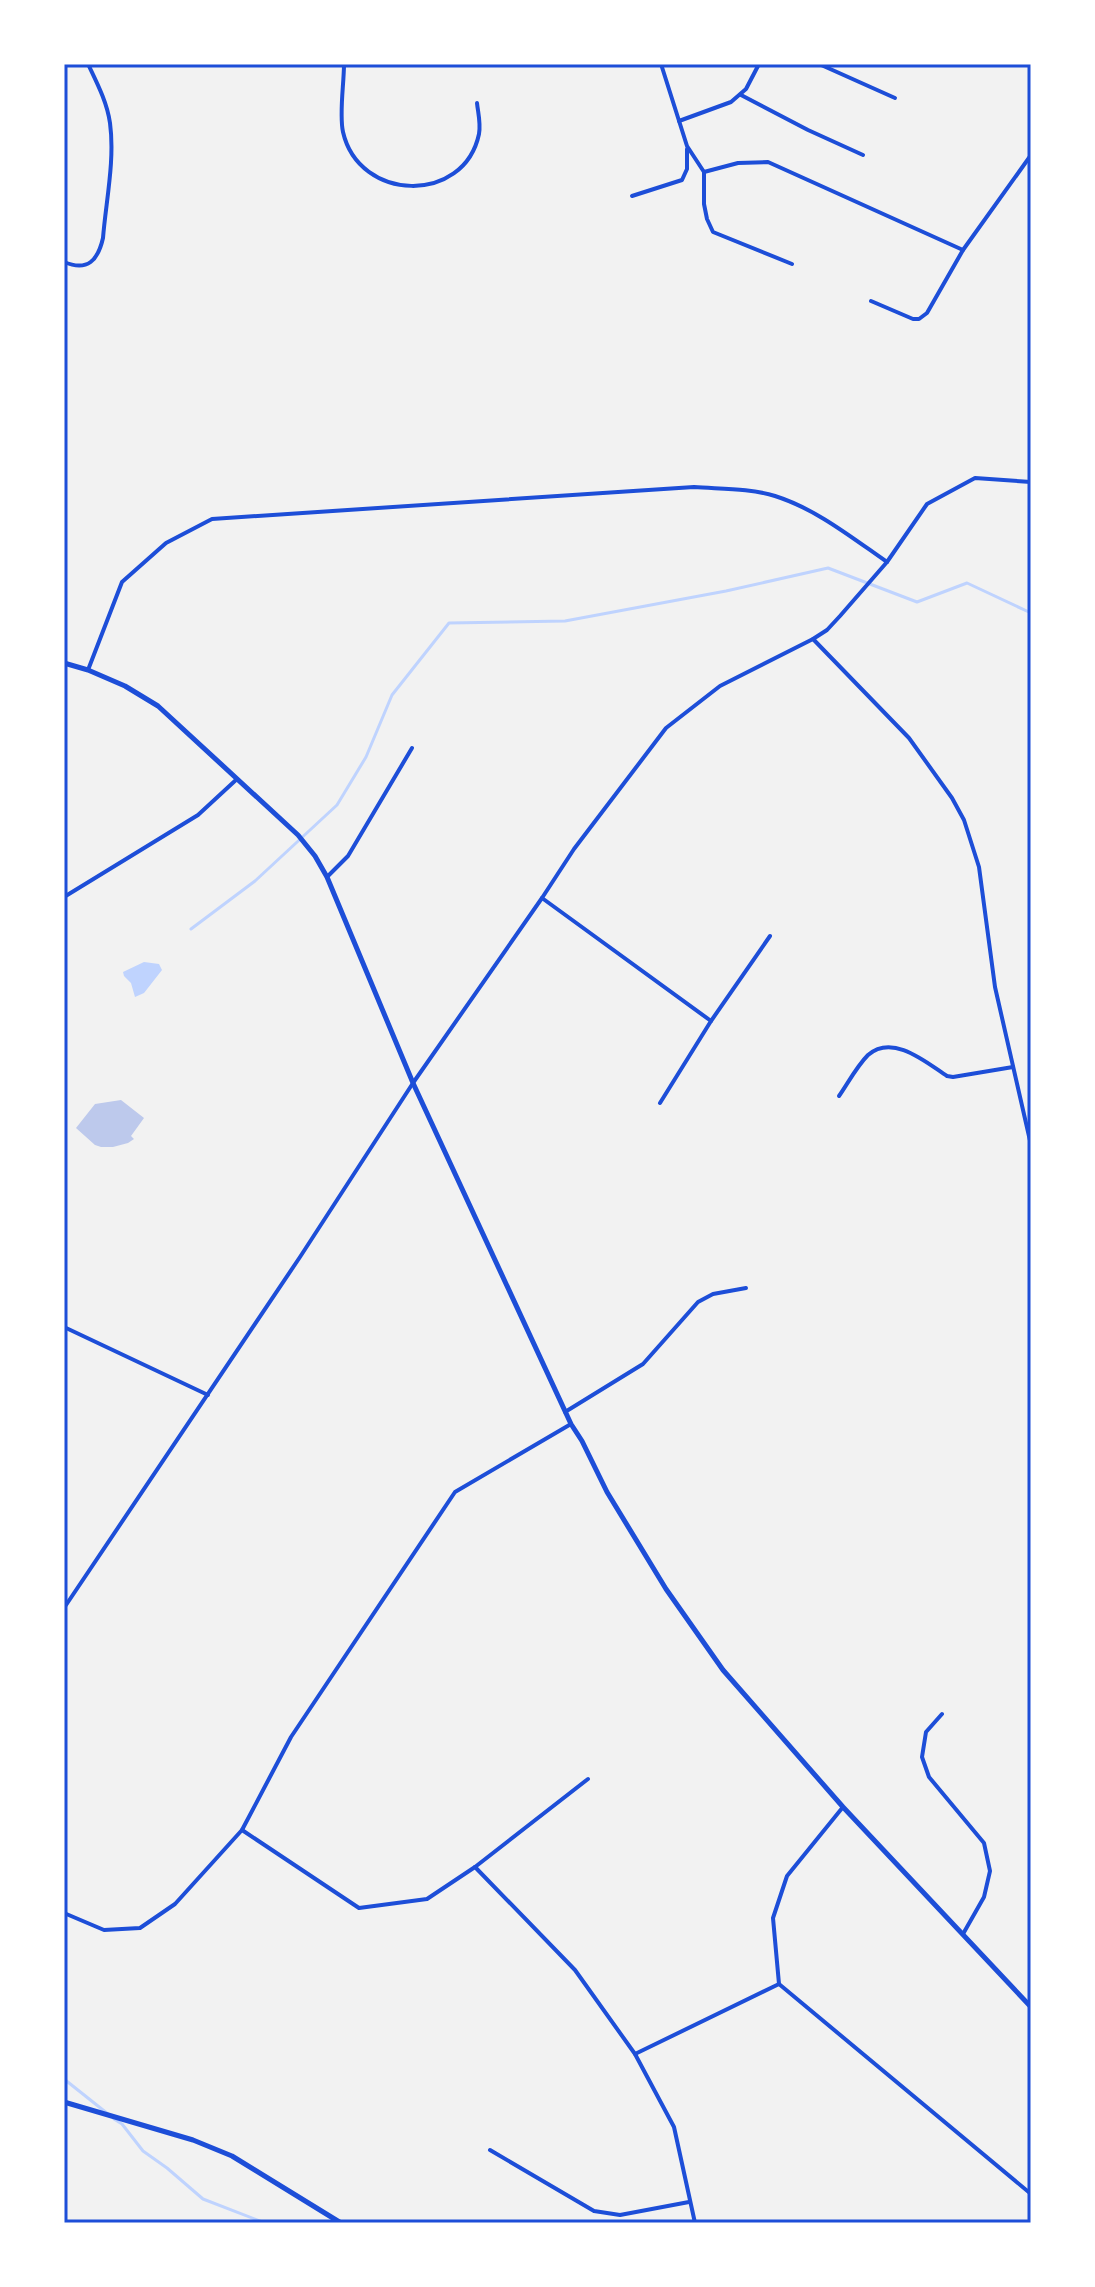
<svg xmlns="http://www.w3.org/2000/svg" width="1095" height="2287" font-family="'Exo 2',sans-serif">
	<rect width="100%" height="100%" fill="#f2f2f2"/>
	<polygon fill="#bfd3fe" points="144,962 159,964 162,970 144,993 135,997 131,983 124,976 123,972"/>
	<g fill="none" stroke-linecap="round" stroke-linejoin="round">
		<g stroke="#bfd3fe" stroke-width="3">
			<polyline points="191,929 255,881 337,805 366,757 392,695 449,623 565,621 726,591 828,568 917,602 967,583 1031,613"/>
			<polyline points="64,2079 108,2114"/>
			<polyline points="114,2119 122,2124 143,2151 167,2168 203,2199 265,2223"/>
		</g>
	</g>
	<polygon fill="#bdc9ec" points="121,1100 144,1118 131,1136 134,1139 128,1143 113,1147 101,1147 95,1145 76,1128 95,1104"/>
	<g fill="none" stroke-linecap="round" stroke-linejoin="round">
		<g stroke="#1d4ed8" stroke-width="4">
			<path d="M344 64C344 84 339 114 343 132 359 202 464 205 479 134 481 123 478 113 477 103"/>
			<polyline points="661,64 687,146 704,172 704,204 707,219 713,232 792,264"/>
			<polyline points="819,64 895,98"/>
			<polyline points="741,95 808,130 863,155"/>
			<polyline points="679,121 731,102 746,89 759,64"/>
			<polyline points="704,172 738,163 768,162 963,250"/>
			<polyline points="632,196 682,180 687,169 687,149"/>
			<path d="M64 262C88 272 98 260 103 238 106 201 115 160 110 123 107 102 97 83 88 64"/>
			<polyline points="871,301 913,319 919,319 927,313 963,250 1031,155"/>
			<polyline points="813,639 909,738 952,798 964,820 979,867 995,987 1031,1145"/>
			<path d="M88 670 122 582 166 543 212 519 694 487C720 489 750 488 775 496 816 509 851 537 887 562"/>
			<polyline points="327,877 348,856 412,748"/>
			<polyline points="64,897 198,815 237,779"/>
			<polyline points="542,898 711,1021"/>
			<path d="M839 1096C848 1083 857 1066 868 1055 893 1033 927 1063 947 1076L953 1077 1013 1067"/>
			<polyline points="660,1103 711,1021 770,936"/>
			<polyline points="64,1327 208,1395"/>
			<polyline points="565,1412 643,1364 698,1302 713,1294 746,1288"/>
			<polyline points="64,1608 300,1257 413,1083 542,898 574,849 666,728 720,686 813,639 827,630 840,616 887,562 927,504 975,478 1031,482"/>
			<polyline points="942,1714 926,1732 922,1757 929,1777 984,1843 990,1871 984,1897 963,1934"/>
			<polyline points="843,1807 787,1876 773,1918 779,1984 1031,2194"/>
			<polyline points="242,1830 359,1908 427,1899 475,1867 588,1779"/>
			<polyline points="475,1867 575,1970 635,2054 674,2127 695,2223"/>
			<polyline points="64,1913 104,1930 140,1928 175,1904 242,1830 291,1737 455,1492 571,1424"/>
			<polyline points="635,2054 779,1984"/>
			<polyline points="490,2150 594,2211 620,2215 689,2202"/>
		</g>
		<polyline stroke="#1d4ed8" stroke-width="5" points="64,663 88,670 125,686 158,706 298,835 315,856 327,877 413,1083 571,1424 582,1441 607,1492 666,1589 723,1670 843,1807 1031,2007"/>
		<polyline stroke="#1d4ed8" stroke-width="5" points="64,2102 193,2140 232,2156 341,2223"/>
	</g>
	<rect width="1095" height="2287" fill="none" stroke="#ffffff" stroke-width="132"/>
	<rect x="66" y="66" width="963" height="2155" fill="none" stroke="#1d4ed8" stroke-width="3"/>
</svg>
